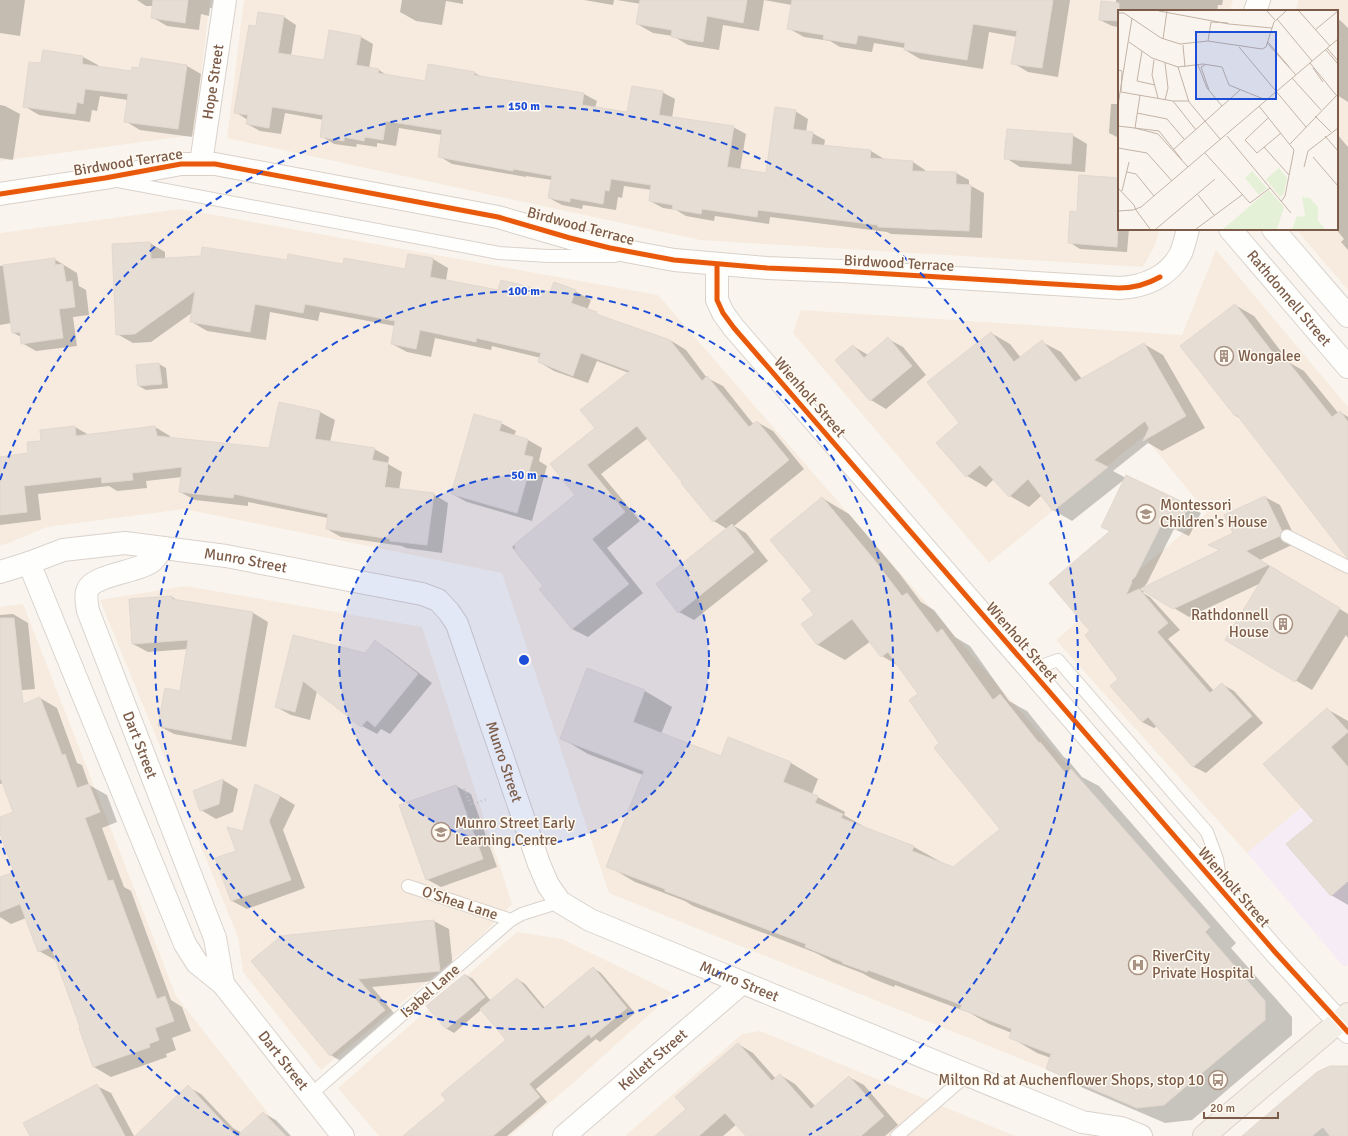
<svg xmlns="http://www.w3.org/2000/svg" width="1348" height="1136" font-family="Signika,sans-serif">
	<rect width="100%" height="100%" fill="#f9f5ee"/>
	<g fill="#f6ebde">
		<polygon points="0,0 210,0 194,135 0,161"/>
		<polygon points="244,0 1233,0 1230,11 1119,11 1119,229 1160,229 1155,245 1143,267 700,240 227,138"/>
		<polygon points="1299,0 1348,0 1348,290 1296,229 1337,229 1337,11 1295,11"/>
		<polygon points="181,209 658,295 1071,769 955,866 1072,997 1046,1069 609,893 502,573 184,509 47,527 6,544 0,545 0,233"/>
		<polygon points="1216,250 1348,407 1348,769 1247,853 1056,640 1207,513 1144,436 989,563 793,333 801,310 1182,335"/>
		<polygon points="186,586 422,627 512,904 479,938 321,1070 243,972 238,937 100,600"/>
		<polygon points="23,604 176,996 286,1136 0,1136 0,607"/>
		<polygon points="517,932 562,939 673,993 572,1084 510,1136 379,1136 338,1088"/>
		<polygon points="760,1031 1015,1136 625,1136 742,1034"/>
	</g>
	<polygon fill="#f6ecf5" points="1348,769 1348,964 1344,967 1247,853"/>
	<g fill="#0003" fill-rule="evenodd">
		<polygon points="0,0 25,0 20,36 0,33"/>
		<polygon points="137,0 216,0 215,8 210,8 209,16 201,14 199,30 167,26 152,17 153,6 146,6"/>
		<polygon points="402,0 463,0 463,4 446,1 442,25 416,21 400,12"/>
		<polygon points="584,0 614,0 613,5"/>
		<polygon points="617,0 1070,0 1058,77 1028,72 1013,63 1017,37 989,32 983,69 920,59 905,50 905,48 874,43 872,52 840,47 830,41 804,37 788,28 792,5 764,0 759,31 723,25 719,50 688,45 673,36 653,33 637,24 641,4"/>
		<polygon points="1116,0 1223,0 1222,5 1218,5 1217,11 1119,11 1119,27 1112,26 1100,20 1116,4"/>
		<polygon points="284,17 296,25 291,56 325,61 361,37 373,44 369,69 379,70 388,76 426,82 475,73 482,77 584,94 597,101 595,108 628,113 662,92 675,99 672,118 733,127 746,134 740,170 767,174 795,111 808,119 806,132 812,133 825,140 824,146 871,151 884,159 883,160 913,162 925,170 925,172 956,173 969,180 969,186 971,186 984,193 982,238 891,234 887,232 770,217 769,224 715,216 714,221 686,216 676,210 663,208 650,201 652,190 624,186 622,198 618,197 616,210 583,205 582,209 562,205 549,198 552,180 526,176 526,177 452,164 439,156 442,135 399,128 396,146 377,143 377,147 357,144 356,147 334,144 321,136 324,120 285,113 281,134 260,131 247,124 248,120 235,112 257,27"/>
		<polygon points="1337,18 1342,22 1348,28 1348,102 1337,95"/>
		<polygon points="44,51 83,57 98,65 98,67 132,72 140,69 187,66 201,74 192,137 140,130 125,121 128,100 100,96 97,111 92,110 90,122 39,115 24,106 42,64"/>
		<polygon points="1111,104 1119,104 1119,138 1109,133"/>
		<polygon points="0,105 5,106 20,114 13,160 0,158"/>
		<polygon points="1337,134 1348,147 1348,250 1341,242 1344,239 1336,229 1337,229"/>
		<polygon points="1072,135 1087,144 1085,172 1020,167 1006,158"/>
		<polygon points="1119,179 1119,229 1129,229 1127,252 1080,249 1069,242 1078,213"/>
		<polygon points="150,243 165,252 165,259 287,261 406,271 409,255 433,259 448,268 446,281 499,291 551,293 575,291 591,300 587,310 602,317 670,340 686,350 707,378 723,386 754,425 757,422 773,431 804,469 734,526 746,533 768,561 694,620 679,612 727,529 714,521 684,482 648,438 601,474 640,521 607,548 643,593 588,637 572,629 544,586 512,547 577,495 596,428 629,373 597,361 588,383 554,371 539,362 541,358 492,346 491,350 435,338 431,357 407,352 392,344 395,326 320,312 318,321 270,312 266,340 207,331 192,322 193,312 151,342 133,343 117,334"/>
		<polygon points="54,259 77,273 79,286 86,290 89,315 73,317 77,346 36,351 22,343 21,337 12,332 11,323 0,325 0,266"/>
		<polygon points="1235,305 1254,316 1290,363 1304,371 1339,414 1340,412 1348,417 1348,550 1241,419 1236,416"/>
		<polygon points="991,333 1010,344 1021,358 1042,342 1061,352 1082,379 1144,344 1163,355 1205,428 1162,451 1148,443 1113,471 1126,478 1127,477 1201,513 1189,536 1174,529 1147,583 1143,588 1221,551 1210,545 1234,534 1265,497 1280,505 1296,540 1294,544 1260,560 1348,614 1348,638 1346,635 1312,690 1227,640 1261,583 1189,617 1144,590 1143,593 1150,597 1180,630 1168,639 1214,691 1222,684 1234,691 1263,723 1206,773 1194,767 1157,726 1154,728 1142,722 1092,631 1111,531 1125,479 1072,521 1053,510 1042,495 1029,507 1010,496 994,479 986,487 967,476 960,423"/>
		<polygon points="888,339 903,347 926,375 886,409 871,400 837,360 853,346 868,355"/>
		<polygon points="159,364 166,368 168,388 146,390 139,386 138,366"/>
		<path d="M280 403 320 412 335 420 330 442 374 449 389 457 388 464 402 472 399 490 433 494 448 503 442 553 406 548 402 546 341 537 327 529 328 518 248 502V506L195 500 180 492 182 477 146 481 147 488 117 491 109 486 38 494 41 520 0 525V458L29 454 43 442 75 427 89 435 155 427 170 436V439L270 449ZM386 468H388L384 493 382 492Z"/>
		<polygon points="501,423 516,431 514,436 528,440 542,448 539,461 547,466 532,521 467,502 452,494"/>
		<path d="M822 498 849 514 899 573 921 602 934 610 955 637 970 646 1009 701 1027 711 1064 757 1067 759 1082 777 1099 786 1236 943 1231 948 1292 1017V1035L1192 1120 1165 1123 1074 1084 1047 1068 1051 1058 1037 1053 1010 1037 1012 1033 989 1024 970 1013 895 985 894 987 871 978 862 973 833 962 816 953 693 906 685 901 635 882 608 866 643 775 588 754 561 738 588 670 645 691 672 707 661 734 721 757 728 739 791 763 818 779 812 794 845 812 844 815 868 829 914 847 941 862 954 868 1001 829 941 744 919 694 899 666 882 656 871 641 845 660 818 645 802 624 815 615 814 591ZM976 1014 1017 1029V1031L980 1017Z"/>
		<polygon points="172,597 179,601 253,613 268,622 246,747 174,734 159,726 181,692 188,649 148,652 133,644"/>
		<polygon points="13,614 28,623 35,689 0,692 0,615"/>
		<polygon points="294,636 365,654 375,641 389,650 432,683 390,734 381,729 377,734 362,726 317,691 310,720 291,715 276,707"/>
		<polygon points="40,698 57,708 77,763 82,765 89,785 107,795 117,822 102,828 124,887 131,891 171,1000 182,1007 191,1031 172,1038 176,1050 166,1054 167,1057 111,1077 94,1067 57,961 39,951 26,918 11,924 0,917 0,878 15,873 0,830 0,818 14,812 3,783 0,784 0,713"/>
		<polygon points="1327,709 1348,721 1348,905 1331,895 1315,821"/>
		<polygon points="223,780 238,789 233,812 216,819 201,810 194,791"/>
		<polygon points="256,786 280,796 295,805 283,830 305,888 247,909 232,901 244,832"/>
		<polygon points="456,786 471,794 497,867 441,887 426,879 400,806"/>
		<polygon points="434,921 449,929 454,979 372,987 399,1019 345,1064 331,1055 281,937"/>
		<polygon points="593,968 601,973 635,1013 600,1042 596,1039 536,1089 547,1102 507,1136 404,1136 447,1100 507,1040 482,1009 454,1033 447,1029 428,1007 466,975 473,979 491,1001 517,979 525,984 545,1008"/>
		<polygon points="738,1044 753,1053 776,1079 780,1075 795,1084 815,1106 849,1077 864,1085 898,1125 885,1136 747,1136 737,1124 723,1136 657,1136 687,1109"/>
		<polygon points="1348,1070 1348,1136 1244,1136"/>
		<polygon points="97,1086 111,1093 134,1136 31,1136"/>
		<polygon points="188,1087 201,1094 233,1128 242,1133 263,1113 276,1120 291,1136 136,1136"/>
	</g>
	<g fill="#e6ddd5" stroke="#e3d8cf">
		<polygon points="153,0 188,0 185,23 151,18"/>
		<polygon points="640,0 747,0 743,23 707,16 703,42 671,37 672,30 636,24"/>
		<polygon points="792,0 1053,0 1042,68 1011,64 1017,31 973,24 967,60 904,50 905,43 858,35 856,44 823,39 824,35 787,29"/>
		<polygon points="1101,1 1119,3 1119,21 1099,20"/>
		<polygon points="258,12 284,16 278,53 324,60 329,30 361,36 356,65 379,69 378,73 425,81 428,64 475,72 474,75 584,93 582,105 627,112 632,86 663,91 659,115 734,126 727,167 766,173 775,107 796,110 793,129 813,132 811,144 871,150 870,158 913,161 912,171 956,172 956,184 971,185 969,231 878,227 878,225 758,210 757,217 702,209 701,214 672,209 673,205 649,201 651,185 611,179 609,191 605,190 603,204 570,198 570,202 548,198 552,176 513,169 513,171 438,157 442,130 386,121 383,140 365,137 364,141 344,137 344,141 320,137 323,115 272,107 269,128 246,124 248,115 234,113 249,25 256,26"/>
		<polygon points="43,50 83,56 82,64 131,71 132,67 139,68 141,58 187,65 178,129 124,122 128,94 85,89 83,104 77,102 75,114 23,107 29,62 41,63"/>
		<polygon points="1007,129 1073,134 1071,164 1004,159"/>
		<polygon points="1079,175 1119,178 1119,212 1117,247 1068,243 1070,211 1077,212"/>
		<polygon points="150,242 151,259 201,256 202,247 287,260 288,254 343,264 344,258 405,269 408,254 433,258 430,277 498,290 501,280 550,292 554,282 576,290 571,303 597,312 596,314 670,340 702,381 707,376 749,427 757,421 789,460 713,522 681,483 682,482 637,426 587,465 625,512 592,539 629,584 572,629 539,589 543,586 515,551 515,544 575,495 550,464 595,428 580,410 630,371 581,353 573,376 538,362 541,353 476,338 476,342 420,330 416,349 391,344 395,321 305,304 303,313 255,304 250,332 190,322 195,291 135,334 116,335 112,244"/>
		<polygon points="55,258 55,265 63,264 66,282 72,281 75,307 59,309 63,338 21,344 20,332 12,333 3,265"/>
		<polygon points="1235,304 1281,363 1286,359 1332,417 1340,411 1348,422 1348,559 1237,415 1235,416 1180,346"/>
		<polygon points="991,332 1014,362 1042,340 1075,382 1144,343 1186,416 1143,441 1149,428 1145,421 1094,460 1108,467 1053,511 1028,479 1009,497 980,465 966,477 936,443 959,423 927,382"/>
		<polygon points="888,337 912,366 870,401 835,360 853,345 864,358"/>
		<polygon points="159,363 162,384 138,386 136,365"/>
		<polygon points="279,402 320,411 315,439 375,448 372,460 388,463 384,487 434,493 427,545 390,541 390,539 326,529 328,514 234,494 233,498 179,492 182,467 132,473 133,480 102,483 101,477 24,486 27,512 0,515 0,457 28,453 27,442 41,441 40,430 75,426 76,436 155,426 157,436 269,448"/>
		<polygon points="474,414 502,422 499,431 528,439 524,455 533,457 517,513 451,494"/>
		<polygon points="1126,475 1189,505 1177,530 1162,523 1135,577 1131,581 1132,582 1126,595 1139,589 1168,623 1157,632 1210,693 1222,683 1252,716 1193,767 1148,717 1142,722 1110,686 1118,679 1085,635 1090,631 1049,583 1110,531 1101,527"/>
		<polygon points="1265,496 1282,531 1280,536 1246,551 1268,565 1173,609 1140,589 1220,550 1208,545 1233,533 1224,515"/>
		<polygon points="822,497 872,557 902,596 907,593 937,633 942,629 993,700 1000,694 1039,743 1040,742 1066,774 1071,769 1210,927 1205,932 1265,1001 1265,1020 1164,1105 1137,1108 1046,1069 1051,1054 1009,1038 1012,1028 960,1009 962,1005 868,970 867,972 842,963 843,962 805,947 806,944 665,891 665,889 606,867 644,771 560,739 587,668 645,690 633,722 721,756 728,737 791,762 783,782 818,796 815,803 843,814 841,818 914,846 912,851 953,867 1000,829 934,748 939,743 909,700 918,694 888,652 881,657 852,619 817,645 801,624 814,615 802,599 812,591 770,540"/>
		<polygon points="732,524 754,552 678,613 656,584"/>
		<polygon points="1270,566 1340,608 1295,682 1225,640"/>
		<polygon points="172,596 172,599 253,612 231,740 158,726 165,688 180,691 188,640 132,644 129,599"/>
		<polygon points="0,618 14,618 23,704 40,697 62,755 65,754 77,788 89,784 100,812 85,818 108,881 113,880 157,999 165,996 174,1021 155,1028 159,1040 149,1044 150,1047 93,1067 79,1028 80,1027 51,947 38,952 20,904 0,912 0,877 14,872 0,833 0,817 13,812 0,777"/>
		<polygon points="293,635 365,653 375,640 418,674 375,727 367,720 361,727 303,681 295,712 275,707"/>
		<polygon points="1327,708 1348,731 1348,732 1331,747 1348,767 1348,881 1331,896 1286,844 1314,821 1263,764"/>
		<polygon points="223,779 219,804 200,811 193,791"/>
		<polygon points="255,784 280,796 269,821 291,880 231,901 215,858 236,851 227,827 243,831"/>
		<polygon points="456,785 483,859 426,880 399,805"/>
		<polygon points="434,920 440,971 358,979 385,1010 330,1056 251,961 281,936"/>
		<polygon points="593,967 627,1008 591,1038 589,1034 529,1084 540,1097 493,1136 403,1136 446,1100 441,1094 506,1040 480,1009 517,978 543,1009"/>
		<polygon points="465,974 485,997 446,1029 426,1006"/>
		<polygon points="738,1043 772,1081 780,1074 811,1109 849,1076 884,1116 861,1136 746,1136 725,1113 699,1136 655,1136 686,1109 675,1097"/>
		<polygon points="1330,1066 1348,1066 1348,1136 1330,1136 1323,1127 1312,1136 1242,1136 1317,1072"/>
		<polygon points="97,1084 125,1136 30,1136 23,1123"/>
		<polygon points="188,1085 236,1136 135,1136"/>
		<polygon points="263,1112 286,1136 237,1136"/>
	</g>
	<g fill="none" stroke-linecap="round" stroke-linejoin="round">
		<defs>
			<g id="lane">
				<polyline points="118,181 499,253 548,256 615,256"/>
				<polyline points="1287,536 1348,567"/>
				<polyline points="1030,670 1058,660 1207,832 1217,859 1221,886"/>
				<polyline points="408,886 511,920"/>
				<polyline points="310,1095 511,920 522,914 560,902"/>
				<polyline points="897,1136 967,1075"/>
			</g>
			<g id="street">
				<path id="s1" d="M201 163 225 0"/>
				<path id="s2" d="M1230 229 1348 367"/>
				<polyline points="1273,229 1348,316"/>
				<polyline points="717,265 717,300 723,313 734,328 1275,952 1348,1032"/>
				<path id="s3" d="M163 548C159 552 155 559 151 562 136 572 95 575 88 589 85 595 87 604 88 611L215 938 223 984"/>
				<path id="s4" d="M29 563 185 944 197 963 223 984 343 1136"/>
				<path id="s5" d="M0 572 29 563 63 550 125 543 226 556 422 594 438 600 449 612 457 624 539 864 548 885 560 902 590 920 1082 1122 1121 1128 1141 1136"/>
				<path id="s6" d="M564 1136 742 983"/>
			</g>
			<g id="secondary">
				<polyline points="1255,11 1259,0"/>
				<path d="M0 194 105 178 181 164H215L498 217 570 238 610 248 674 260 767 268 840 271 1119 288C1144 287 1169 277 1181 253 1184 245 1186 237 1188 229"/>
			</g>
			<polyline id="primary" points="1204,1136 1348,1014"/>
		</defs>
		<use href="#lane" stroke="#dad2cc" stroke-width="14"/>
		<use href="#street" stroke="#dad2cc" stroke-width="24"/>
		<use href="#secondary" stroke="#d9d1c9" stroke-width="24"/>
		<use href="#primary" stroke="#dbd1ca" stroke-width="24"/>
		<polyline stroke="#dcd5ce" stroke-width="2.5" stroke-dasharray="1 3" stroke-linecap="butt" points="464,789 471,805 487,799"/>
		<use href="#lane" stroke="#fefefc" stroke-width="12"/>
		<use href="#street" stroke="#fefefc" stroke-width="22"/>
		<use href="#secondary" stroke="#fefefc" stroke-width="22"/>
		<use href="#primary" stroke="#f4efe6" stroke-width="22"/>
		<defs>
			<g id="cycleway">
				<path d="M0 194 105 178 181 164H215L498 217 570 238 610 248 674 260 767 268 840 271 1119 288C1134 288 1146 285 1160 277"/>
				<polyline points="717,265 717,300 723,313 734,328 1275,952 1348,1032"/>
			</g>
		</defs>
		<use href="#cycleway" stroke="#fffaf1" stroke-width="8"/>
		<use href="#cycleway" stroke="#e8590c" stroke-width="5"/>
	</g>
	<circle cx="524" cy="660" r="185" fill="#1d4ed8" fill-opacity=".12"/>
	<g fill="none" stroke="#1d4ed8" stroke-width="2" stroke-dasharray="7 5">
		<circle cx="524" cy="660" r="185"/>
		<circle cx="524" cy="660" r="369"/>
		<path d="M239 1135A554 554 0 0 1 0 840M0 480A554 554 0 1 1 809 1135"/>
	</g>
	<defs>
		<symbol id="building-ring" viewBox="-11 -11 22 22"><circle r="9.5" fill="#fffaf1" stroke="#a89283" stroke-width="1.5"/><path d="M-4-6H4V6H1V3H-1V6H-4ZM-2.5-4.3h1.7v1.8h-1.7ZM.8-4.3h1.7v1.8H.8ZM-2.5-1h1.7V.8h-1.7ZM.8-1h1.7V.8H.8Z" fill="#a89283"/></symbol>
		<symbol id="school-ring" viewBox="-11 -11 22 22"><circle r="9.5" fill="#fffaf1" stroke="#a89283" stroke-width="1.5"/><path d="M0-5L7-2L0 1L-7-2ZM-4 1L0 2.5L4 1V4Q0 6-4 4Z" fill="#a89283"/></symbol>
		<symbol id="hospital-ring" viewBox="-11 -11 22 22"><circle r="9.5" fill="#fffaf1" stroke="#a89283" stroke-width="1.5"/><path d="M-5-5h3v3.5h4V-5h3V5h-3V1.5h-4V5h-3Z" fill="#a89283"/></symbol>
		<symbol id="bus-ring" viewBox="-11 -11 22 22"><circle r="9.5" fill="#fffaf1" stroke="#a89283" stroke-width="1.5"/><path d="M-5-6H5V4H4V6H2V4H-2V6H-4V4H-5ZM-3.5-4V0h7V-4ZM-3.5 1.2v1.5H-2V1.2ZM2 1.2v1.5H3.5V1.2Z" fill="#a89283"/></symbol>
	</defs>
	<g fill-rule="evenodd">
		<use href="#building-ring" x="1213" y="345" width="22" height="22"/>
		<use href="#school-ring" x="1135" y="503" width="22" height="22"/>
		<use href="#building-ring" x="1272" y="613" width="22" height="22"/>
		<use href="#school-ring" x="430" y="821" width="22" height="22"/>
		<use href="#hospital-ring" x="1127" y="954" width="22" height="22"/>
		<use href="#bus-ring" x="1207" y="1069" width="22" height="22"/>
	</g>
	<g text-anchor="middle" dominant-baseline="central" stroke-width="3" stroke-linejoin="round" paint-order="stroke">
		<g font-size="15" fill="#7c5c49" stroke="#fffaf1">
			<text stroke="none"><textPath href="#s1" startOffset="82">Hope Street</textPath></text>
			<text transform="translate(128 162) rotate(-9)">Birdwood Terrace</text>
			<text transform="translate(581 226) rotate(15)">Birdwood Terrace</text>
			<text transform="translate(899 263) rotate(3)">Birdwood Terrace</text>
			<text stroke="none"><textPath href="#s2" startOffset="91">Rathdonnell Street</textPath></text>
			<text transform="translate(810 397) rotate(49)">Wienholt Street</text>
			<text stroke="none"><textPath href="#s5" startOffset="251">Munro Street</textPath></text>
			<text transform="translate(1022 642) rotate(49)">Wienholt Street</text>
			<text stroke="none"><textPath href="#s3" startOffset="254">Dart Street</textPath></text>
			<text stroke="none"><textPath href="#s5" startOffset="624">Munro Street</textPath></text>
			<text transform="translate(1234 887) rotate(49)">Wienholt Street</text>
			<text transform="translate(460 903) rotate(18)">O'Shea Lane</text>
			<text stroke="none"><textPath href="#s5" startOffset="972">Munro Street</textPath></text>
			<text transform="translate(430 991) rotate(-41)">Isabel Lane</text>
			<text stroke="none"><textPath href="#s6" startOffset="117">Kellett Street</textPath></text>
			<text stroke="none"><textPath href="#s4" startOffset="565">Dart Street</textPath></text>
		</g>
		<g font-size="15" fill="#7c5c49" stroke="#fffaf1" text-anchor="start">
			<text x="1238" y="356">Wongalee</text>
			<text x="1160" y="505">Montessori<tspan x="1160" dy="17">Children's House</tspan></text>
			<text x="1269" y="615" text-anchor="end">Rathdonnell<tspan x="1269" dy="17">House</tspan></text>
			<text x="455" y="823">Munro Street Early<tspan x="455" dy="17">Learning Centre</tspan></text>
			<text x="1152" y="956">RiverCity<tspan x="1152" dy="17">Private Hospital</tspan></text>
			<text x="1204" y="1080" text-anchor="end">Milton Rd at Auchenflower Shops, stop 10</text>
		</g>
	</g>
	<g transform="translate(1118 10)">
		<rect width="220" height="220" fill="#f9f5ee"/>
		<path d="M161 158 169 168 166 183 162 187 148 169ZM134 161 149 178 141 185 127 168ZM151 180 166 197 159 219H105ZM184 187 192 188 200 197V211L207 219H174L179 206 185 207 187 205Z" fill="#e5f1d7"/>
		<path fill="none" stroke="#c3b3a7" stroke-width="1" d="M41 1 111 14 154 18M149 1 157 10M181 1 212 36M0 3H6L43 28 62 34 90 31 144 39 148 37 156 12 168 1M159 9 194 51M197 20 220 1M45 29 49 1M90 31 93 12 110 13M11 32 34 48 60 57 85 54 104 57 111 75 148 90M150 32 172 58M149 33 178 65M65 35 67 57M121 37 188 117M209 38 220 51M208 40 220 54M24 41 19 71 37 75M36 50 34 65 40 88M192 53 218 85M80 55 89 78 104 96M87 55 83 57 91 80M60 57 71 92 102 129M195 58 205 72M0 60 4 61 3 82 55 91H70M174 68 203 100M47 90 50 78 47 53M55 91 78 120M0 95 14 8M141 96 176 140 167 186 163 192M19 103 49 109 66 129M197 106 213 122M150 108 127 130 139 143 163 123M0 116 41 121 64 150M17 118 40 124 70 157M17 118 22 85M109 126 173 203M207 126 220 141M172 134 220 84M146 137 171 165M0 138 29 143 54 171M56 139 122 80M87 143 132 193 152 178M195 147 220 176M186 157 190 141 220 118M9 162 18 164 36 186M0 178 16 195 18 200M4 181 11 152M80 185 96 205M18 200 32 219M0 201 15 200 23 197 220 29M38 219 97 169M78 219 124 185"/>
		<path fill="#1d4ed8" fill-opacity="0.15" stroke="#1d4ed8" stroke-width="2" d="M78 22H158V89H78Z"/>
		<rect width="220" height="220" fill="none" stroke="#7c5c49" stroke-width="2"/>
	</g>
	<circle cx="524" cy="660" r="6" fill="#1d4ed8" stroke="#fffaf1" stroke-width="2"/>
	<g font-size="12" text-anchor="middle" font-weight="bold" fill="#1d4ed8" stroke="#fffaf1" stroke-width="3" stroke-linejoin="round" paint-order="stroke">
		<text x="524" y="110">150 m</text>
		<text x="524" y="295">100 m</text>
		<text x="524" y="479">50 m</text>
	</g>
	<path d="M1204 1112v6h74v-6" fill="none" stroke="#7c5c49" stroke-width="2"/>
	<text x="1210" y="1112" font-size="12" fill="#7c5c49" stroke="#fffaf1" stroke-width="3" paint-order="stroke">20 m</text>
</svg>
